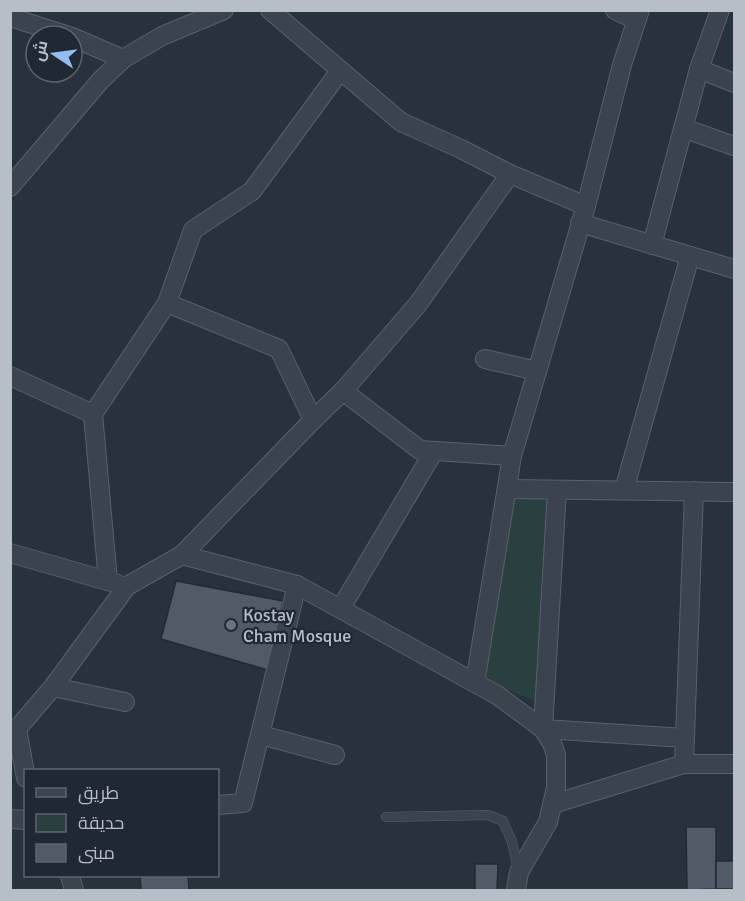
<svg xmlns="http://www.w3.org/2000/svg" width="745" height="901" font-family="Signika,Cairo,sans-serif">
	<rect width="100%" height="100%" fill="#27323d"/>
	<polygon fill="#2a3f3f" points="513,495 549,495 539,702 480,680"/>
	<g fill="#515b68" stroke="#222a35" stroke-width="1.5">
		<polygon points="176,581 283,601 268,670 161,639"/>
		<polygon points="686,827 716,827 716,889 687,890"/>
		<rect x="716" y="861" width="18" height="28"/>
		<polygon points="475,864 498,864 497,890 475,890"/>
		<polygon points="140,876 188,876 189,890 141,890"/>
	</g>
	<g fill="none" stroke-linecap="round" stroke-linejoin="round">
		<defs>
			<polyline id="lane" points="386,817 488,815 503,821 512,842 518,869"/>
			<g id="street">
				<polyline points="270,10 401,122 461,149 510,174 586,206"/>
				<polyline points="615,10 636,20"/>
				<polyline points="10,17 69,36"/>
				<polyline points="72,37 123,59"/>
				<polyline points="699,69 734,83"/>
				<polyline points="683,128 734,146"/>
				<polyline points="10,187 100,81 123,59 162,36 224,10"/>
				<polyline points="580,223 734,269"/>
				<polyline points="652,245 699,69 720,10"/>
				<polyline points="167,303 279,349 313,420"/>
				<polyline points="485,359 537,371"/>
				<polyline points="10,376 93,414"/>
				<polyline points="343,391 420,450 512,456"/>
				<polyline points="507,489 734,492"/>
				<polyline points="557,490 543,729 685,738"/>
				<polyline points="624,490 690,256"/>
				<polyline points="10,553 118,584"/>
				<polyline points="182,555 297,585 497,695 543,729 552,743 556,755 556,788 548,822 519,872 516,890"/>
				<polyline points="108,581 93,414 167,303 193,230 252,191 340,71"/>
				<polyline points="341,608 434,451"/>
				<polyline points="475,683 512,456 586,206 622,65 640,10"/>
				<polyline points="53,687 125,702"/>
				<polyline points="17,729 26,778"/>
				<polyline points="261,735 335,755"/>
				<polyline points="10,737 53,687 127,586 182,555 313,420 343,391 418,304 510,174"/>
				<polyline points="684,764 694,491"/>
				<polyline points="553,804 684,764 734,764"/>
				<polyline points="218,805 243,803 297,585"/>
				<polyline points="10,819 26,820"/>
				<polyline points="70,876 74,890"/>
			</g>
		</defs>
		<use href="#lane" stroke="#59616b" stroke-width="10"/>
		<use href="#street" stroke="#59616b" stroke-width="20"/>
		<use href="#lane" stroke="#3b434e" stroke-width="9"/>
		<use href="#street" stroke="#3b434e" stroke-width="18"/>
	</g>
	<circle fill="#6b7280" stroke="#202833" stroke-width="2" cx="231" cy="625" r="6"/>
	<g text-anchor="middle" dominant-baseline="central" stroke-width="4.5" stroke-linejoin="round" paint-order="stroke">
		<g font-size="18" fill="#b7bec8" stroke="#202833" text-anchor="start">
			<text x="243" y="615">Kostay<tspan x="243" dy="21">Cham Mosque</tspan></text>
		</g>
	</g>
	<rect width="745" height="901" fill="none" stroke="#b7bec8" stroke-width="24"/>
	<rect x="24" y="769" width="195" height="108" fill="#202833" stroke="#5c646f" stroke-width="1.5"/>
	<rect x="36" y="788" width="30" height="9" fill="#3b434e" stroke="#5c646f" stroke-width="1.5"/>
	<text x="78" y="799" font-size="18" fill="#b7bec8">طريق</text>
	<rect x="36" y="814" width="30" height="18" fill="#2a3f3f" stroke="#5c646f" stroke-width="1.5"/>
	<text x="78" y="829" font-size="18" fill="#b7bec8">حديقة</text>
	<rect x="36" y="844" width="30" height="18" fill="#515b68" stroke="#5c646f" stroke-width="1.5"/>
	<text x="78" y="859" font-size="18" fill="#b7bec8">مبنى</text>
	<g transform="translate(54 54) rotate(283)"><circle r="28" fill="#202833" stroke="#5c646f" stroke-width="1.5"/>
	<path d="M0-4.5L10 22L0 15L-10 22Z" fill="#95bcef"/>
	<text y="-9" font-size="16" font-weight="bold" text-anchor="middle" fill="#b7bec8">ش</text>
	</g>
</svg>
